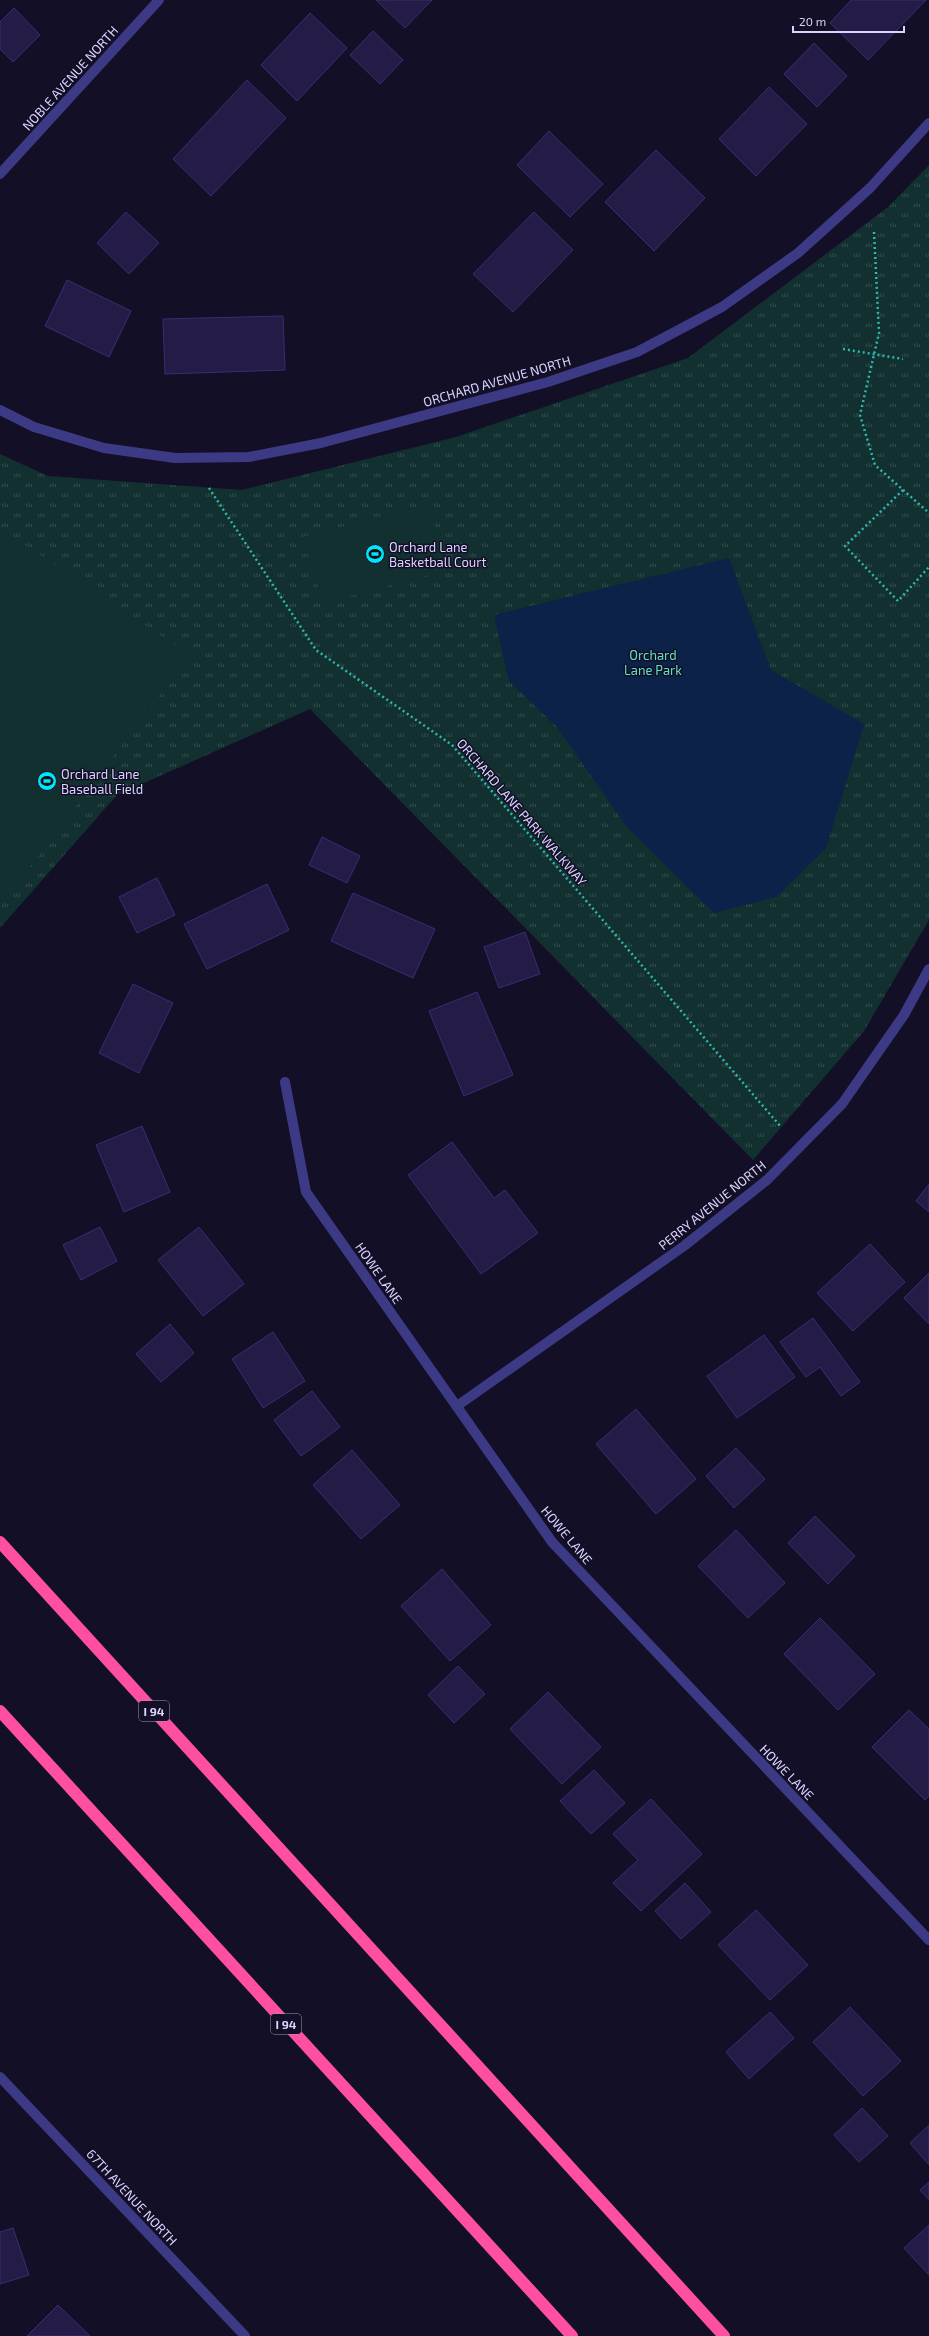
<svg xmlns="http://www.w3.org/2000/svg" width="929" height="2336" font-family="'Exo 2',sans-serif">
	<defs>
		<pattern id="park-tufts" width="24" height="20" patternUnits="userSpaceOnUse"><rect width="24" height="20" fill="#12302f"/><path d="M3 7l-1-3M5 7V3M7 7l1-3M15 17l-1-3M17 17v-4M19 17l1-3" fill="none" stroke="#344d4e"/></pattern>
	</defs>
	<rect width="100%" height="100%" fill="#130f26"/>
	<polygon fill="url(#park-tufts)" points="929,165 929,920 864,1031 753,1160 310,709 117,795 0,928 0,454 48,476 242,490 456,437 688,358 888,207"/>
	<g fill="#12302f">
		<polygon points="430,504 445,571 323,603 303,537"/>
		<polygon points="0,528 190,655 0,907"/>
	</g>
	<polygon fill="#0c2248" points="729,558 771,670 864,724 826,848 776,897 714,913 626,826 557,727 509,681 494,615"/>
	<g fill="#241b47" stroke="#3b2d73">
		<polygon points="376,0 432,0 405,28"/>
		<polygon points="851,0 926,0 868,60 830,23"/>
		<polygon points="14,8 40,35 13,62 0,49 0,22"/>
		<polygon points="310,13 347,48 297,101 261,65"/>
		<polygon points="373,31 403,60 380,84 350,55"/>
		<polygon points="814,43 847,76 817,107 784,74"/>
		<polygon points="247,80 286,118 211,196 173,159"/>
		<polygon points="769,87 807,124 756,176 719,139"/>
		<polygon points="549,131 603,184 570,217 517,165"/>
		<polygon points="656,150 705,198 654,251 605,202"/>
		<polygon points="126,212 159,243 129,274 97,243"/>
		<polygon points="534,212 573,250 513,312 473,274"/>
		<polygon points="67,280 131,311 109,357 45,326"/>
		<polygon points="283,316 285,370 165,374 163,319"/>
		<polygon points="322,837 360,856 347,883 309,865"/>
		<polygon points="157,878 175,915 137,933 119,897"/>
		<polygon points="267,884 289,930 207,969 184,924"/>
		<polygon points="353,893 435,929 413,978 331,941"/>
		<polygon points="525,932 540,974 499,988 484,947"/>
		<polygon points="133,984 173,1003 139,1073 99,1053"/>
		<polygon points="477,992 513,1075 464,1096 429,1011"/>
		<polygon points="142,1126 170,1192 124,1212 96,1145"/>
		<polygon points="452,1142 494,1198 505,1190 538,1233 481,1274 408,1175"/>
		<polygon points="929,1184 929,1212 916,1201"/>
		<polygon points="100,1227 117,1261 81,1280 63,1245"/>
		<polygon points="199,1227 244,1284 203,1316 158,1260"/>
		<polygon points="870,1244 905,1282 853,1331 817,1293"/>
		<polygon points="929,1273 929,1324 904,1298"/>
		<polygon points="813,1318 860,1382 841,1396 820,1367 806,1377 780,1342"/>
		<polygon points="170,1324 194,1353 161,1382 136,1354"/>
		<polygon points="273,1332 305,1381 263,1408 232,1359"/>
		<polygon points="764,1335 795,1377 737,1418 707,1376"/>
		<polygon points="312,1391 340,1427 301,1456 274,1420"/>
		<polygon points="636,1409 696,1479 656,1514 596,1444"/>
		<polygon points="736,1448 765,1479 734,1508 706,1476"/>
		<polygon points="352,1450 400,1505 361,1539 313,1485"/>
		<polygon points="815,1516 855,1556 828,1584 788,1543"/>
		<polygon points="736,1530 785,1583 748,1618 698,1566"/>
		<polygon points="442,1569 491,1625 450,1661 401,1606"/>
		<polygon points="820,1618 875,1674 838,1710 784,1654"/>
		<polygon points="458,1666 485,1694 454,1723 428,1695"/>
		<polygon points="548,1692 601,1747 562,1784 510,1729"/>
		<polygon points="909,1710 929,1729 929,1796 925,1800 872,1747"/>
		<polygon points="594,1770 625,1803 591,1834 560,1801"/>
		<polygon points="651,1799 702,1854 641,1911 613,1883 638,1860 613,1834"/>
		<polygon points="685,1883 711,1912 681,1939 655,1911"/>
		<polygon points="756,1910 808,1965 770,2000 718,1945"/>
		<polygon points="850,2007 901,2061 863,2096 813,2042"/>
		<polygon points="770,2012 794,2038 749,2079 726,2052"/>
		<polygon points="862,2108 888,2136 859,2162 834,2135"/>
		<polygon points="929,2125 929,2165 910,2143"/>
		<polygon points="929,2182 929,2200 920,2190"/>
		<polygon points="929,2225 929,2275 904,2248"/>
		<polygon points="13,2228 29,2275 0,2284 0,2232"/>
		<polygon points="58,2305 90,2336 27,2336"/>
	</g>
	<g fill="none" stroke-linecap="round" stroke-linejoin="round">
		<g stroke="#2fb8b0" stroke-width="2.5" stroke-dasharray="2 3" stroke-linecap="butt">
			<polyline points="874,232 879,333 860,415 875,465 929,513"/>
			<polyline points="843,349 903,359"/>
			<polyline points="209,488 316,650 452,745 781,1127"/>
			<polyline points="903,490 845,546 898,601 929,567"/>
		</g>
		<g stroke="#3d3a85" stroke-width="10">
			<polyline points="0,174 159,0"/>
			<polyline points="0,410 34,427 104,448 175,458 249,457 321,443 548,382 637,352 722,307 798,253 870,188 929,123"/>
			<polyline points="285,1082 306,1192 552,1542 929,1940"/>
			<polyline points="457,1406 684,1246 767,1180 842,1104 904,1015 929,969"/>
			<polyline points="0,2077 245,2336"/>
		</g>
		<g stroke="#ff4fa3" stroke-width="12">
			<polyline points="0,1542 724,2336"/>
			<polyline points="0,1711 572,2336"/>
		</g>
	</g>
	<defs>
		<symbol id="stadium-disc" viewBox="-11 -11 22 22"><circle r="9.5" fill="#00e5ff" stroke="#130f26"/><path d="M0-5a6.5 5 0 1 0 0 10a6.5 5 0 1 0 0-10ZM-3.5-1.8h7v3.6h-7Z" fill="#111"/></symbol>
	</defs>
	<g fill-rule="evenodd">
		<use href="#stadium-disc" x="364" y="543" width="22" height="22"/>
		<use href="#stadium-disc" x="36" y="770" width="22" height="22"/>
	</g>
	<g text-anchor="middle" dominant-baseline="central" stroke-width="3" stroke-linejoin="round" paint-order="stroke">
		<g fill="#130f26" stroke="#9e99be" stroke-width="1">
			<rect x="139" y="1701" width="30" height="20" rx="3"/>
			<rect x="271" y="2014" width="30" height="20" rx="3"/>
		</g>
		<g font-size="12" font-weight="bold" fill="#d9d4ff">
			<text x="154" y="1711">I 94</text>
			<text x="286" y="2024">I 94</text>
		</g>
		<g font-size="13" fill="#d9d4ff" stroke="#130f26">
			<text transform="translate(70 78) rotate(-48)">NOBLE AVENUE NORTH</text>
			<text transform="translate(497 381) rotate(-16)">ORCHARD AVENUE NORTH</text>
			<text transform="translate(522 812) rotate(49)">ORCHARD LANE PARK WALKWAY</text>
			<text transform="translate(712 1205) rotate(-39)">PERRY AVENUE NORTH</text>
			<text transform="translate(379 1273) rotate(55)">HOWE LANE</text>
			<text transform="translate(567 1535) rotate(50)">HOWE LANE</text>
			<text transform="translate(787 1772) rotate(46)">HOWE LANE</text>
			<text transform="translate(132 2197) rotate(47)">67TH AVENUE NORTH</text>
		</g>
		<g font-size="13" fill="#d9d4ff" stroke="#130f26" text-anchor="start">
			<text x="389" y="547">Orchard Lane<tspan x="389" dy="15">Basketball Court</tspan></text>
			<text x="61" y="774">Orchard Lane<tspan x="61" dy="15">Baseball Field</tspan></text>
		</g>
		<g font-size="13" fill="#5fe0c0" stroke="#130f26">
			<text x="653" y="655">Orchard<tspan x="653" dy="15">Lane Park</tspan></text>
		</g>
	</g>
	<path d="M793 26v6h111v-6" fill="none" stroke="#d9d4ff" stroke-width="2"/>
	<text x="799" y="26" font-size="12" fill="#d9d4ff" stroke="#130f26" stroke-width="3" paint-order="stroke">20 m</text>
</svg>
